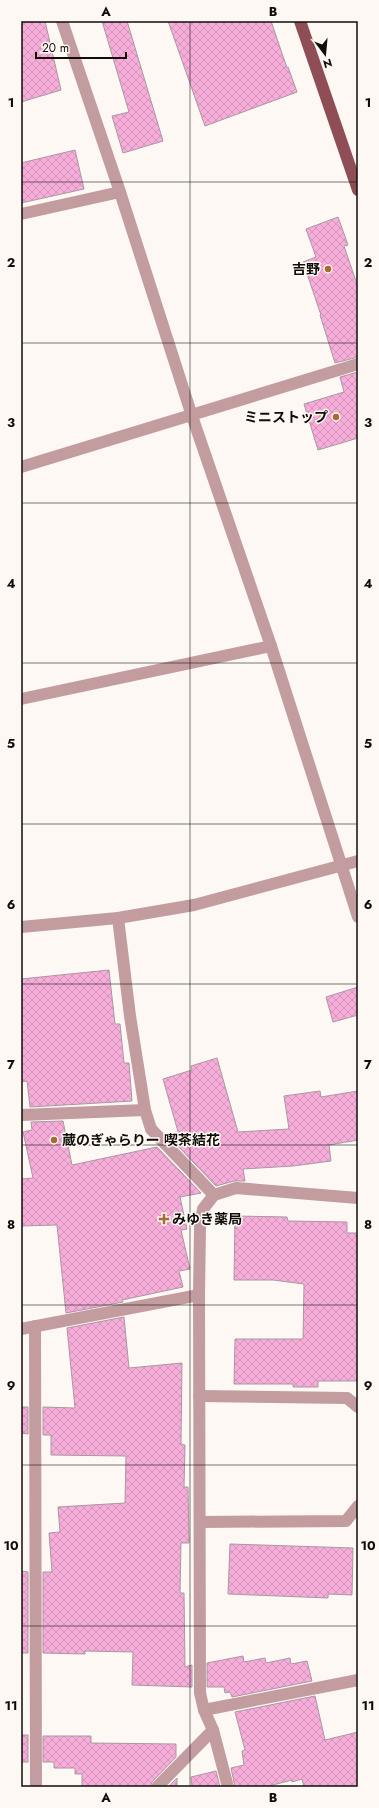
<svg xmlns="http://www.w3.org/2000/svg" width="379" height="1808" font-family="Jost,'Noto Sans JP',sans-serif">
	<defs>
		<pattern id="building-cross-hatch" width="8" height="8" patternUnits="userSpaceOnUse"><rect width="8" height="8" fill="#f7adda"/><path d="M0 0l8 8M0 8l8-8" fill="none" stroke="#d394ba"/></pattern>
	</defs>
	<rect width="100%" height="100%" fill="#fdf8f3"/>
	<g fill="url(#building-cross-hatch)" stroke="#a898a1">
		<polygon points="21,21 45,21 61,90 21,102"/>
		<polygon points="102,21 127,21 163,141 123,153 112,116 129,112"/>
		<polygon points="168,21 271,21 287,68 288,67 297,92 205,126"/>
		<polygon points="75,150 84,189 21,203 21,163"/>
		<polygon points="338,217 348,245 344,246 358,287 358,357 335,363 320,315 321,315 303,262 316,257 306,229"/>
		<polygon points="358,372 358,438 318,450 304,404 344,392 340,377"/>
		<polygon points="109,970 115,1024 120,1024 124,1063 129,1063 132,1101 30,1107 27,1081 21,1082 21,979"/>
		<polygon points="358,987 358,1015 333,1022 326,997"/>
		<polygon points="217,1058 238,1132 289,1129 284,1096 320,1091 321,1097 358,1091 358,1140 329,1145 331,1161 293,1166 243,1169 245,1181 234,1181 216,1186 175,1143 181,1142 163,1079 192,1070 191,1066"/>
		<polygon points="63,1121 72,1165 157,1147 201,1193 180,1197 187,1229 181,1230 190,1269 179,1271 183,1287 122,1300 123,1302 66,1313 57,1225 21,1226 21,1179 33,1178 23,1132 32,1130 31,1122"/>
		<polygon points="235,1216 287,1217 288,1221 347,1222 347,1233 358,1233 358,1381 318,1381 318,1387 293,1387 293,1384 234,1384 235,1339 303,1339 304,1284 273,1280 234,1280"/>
		<polygon points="124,1317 129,1368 182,1363 181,1444 185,1445 184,1487 188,1487 189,1543 181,1543 180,1593 184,1593 185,1667 192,1665 192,1687 132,1685 133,1652 85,1651 85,1654 43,1653 43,1572 52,1572 49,1533 60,1532 58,1507 125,1503 126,1456 51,1455 51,1435 43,1435 43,1407 75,1408 67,1328"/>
		<polygon points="21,1407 28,1407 28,1434 21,1433"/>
		<polygon points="230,1544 353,1548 352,1595 328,1594 328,1598 228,1594"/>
		<polygon points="21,1571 28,1572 28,1653 21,1653"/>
		<polygon points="243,1656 244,1662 265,1658 266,1663 290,1658 291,1664 307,1661 312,1681 232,1697 230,1692 225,1693 224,1687 207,1687 207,1663"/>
		<polygon points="315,1696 325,1740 358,1732 358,1787 304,1787 302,1779 292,1782 292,1780 265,1787 235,1787 231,1768 244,1765 242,1751 245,1750 235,1712"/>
		<rect x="21" y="1735" width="7" height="27"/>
		<polygon points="43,1736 91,1736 91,1743 176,1744 176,1757 152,1782 150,1787 82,1787 82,1774 75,1774 75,1768 54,1768 54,1762 43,1762"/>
		<polygon points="216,1771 220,1787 192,1787 191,1777"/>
		<polygon points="177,1778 177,1787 168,1787"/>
	</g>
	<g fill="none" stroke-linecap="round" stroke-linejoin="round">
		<g stroke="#c39c9f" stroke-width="12">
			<polyline points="21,699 271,646"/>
			<polyline points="151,1129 214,1195"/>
		</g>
		<g stroke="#c39c9f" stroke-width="12">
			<polyline points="62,21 120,192 192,416 271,646 358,917"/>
			<polyline points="21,214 120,192"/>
			<polyline points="21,467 358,364"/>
			<polyline points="118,918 130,1016 145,1110 151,1129"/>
			<polyline points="21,927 118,918 194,905 358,861"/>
			<polyline points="21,1115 145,1110"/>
			<polyline points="35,1326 36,1787"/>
			<polyline points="21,1329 199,1295"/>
			<polyline points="199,1396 347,1398 358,1407"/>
			<polyline points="200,1522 346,1521 358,1506"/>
			<polyline points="204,1710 358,1680"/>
			<polyline points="157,1787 213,1730"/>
			<polyline points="228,1787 213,1730 204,1710 200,1693 199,1295 200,1227 203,1209 214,1195 236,1188 358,1198"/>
		</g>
		<polyline stroke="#8f4e56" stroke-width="12" points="300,21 358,190"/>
	</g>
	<path fill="none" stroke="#100c08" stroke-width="1" stroke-opacity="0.55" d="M190 21V1787M21 182H358M21 343H358M21 503H358M21 663H358M21 824H358M21 984H358M21 1145H358M21 1305H358M21 1465H358M21 1626H358"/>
	<g fill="#a86a30" stroke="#fdf8f3" stroke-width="1.5">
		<circle cx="328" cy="269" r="4"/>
		<circle cx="336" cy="417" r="4"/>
		<circle cx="54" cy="1140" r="4"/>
		<path d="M162 1213h4v4h4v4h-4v4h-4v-4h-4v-4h4z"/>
	</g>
	<g text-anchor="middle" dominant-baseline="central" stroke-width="3" stroke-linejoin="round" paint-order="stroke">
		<g font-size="14" font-weight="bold" fill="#100c08" stroke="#fdf8f3" text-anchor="end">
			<text x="320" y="269">吉野</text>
			<text x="328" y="417">ミニストップ</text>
			<text x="62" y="1140" text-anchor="start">蔵のぎゃらりー 喫茶結花</text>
			<text x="172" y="1219" text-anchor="start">みゆき薬局</text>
		</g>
	</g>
	<rect width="379" height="1808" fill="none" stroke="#fdf8f3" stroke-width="44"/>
	<g transform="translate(325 54) rotate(164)" stroke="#fdf8f3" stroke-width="3" paint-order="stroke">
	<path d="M0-3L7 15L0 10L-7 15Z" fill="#100c08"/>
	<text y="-6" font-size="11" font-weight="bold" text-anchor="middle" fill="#100c08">N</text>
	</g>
	<path d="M36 52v6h90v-6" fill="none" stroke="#100c08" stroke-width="2"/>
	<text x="42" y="52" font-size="12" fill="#100c08" stroke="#fdf8f3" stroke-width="3" paint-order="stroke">20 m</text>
	<rect x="22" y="22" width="335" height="1764" fill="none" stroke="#100c08" stroke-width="1.5"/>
	<g font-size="13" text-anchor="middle" font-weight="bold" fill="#100c08">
		<text x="106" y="16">A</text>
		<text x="273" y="16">B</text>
		<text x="11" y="107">1</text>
		<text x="368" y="107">1</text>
		<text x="11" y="267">2</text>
		<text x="368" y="267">2</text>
		<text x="11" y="427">3</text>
		<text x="368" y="427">3</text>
		<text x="11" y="588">4</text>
		<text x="368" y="588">4</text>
		<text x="11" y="748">5</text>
		<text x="368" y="748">5</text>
		<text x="11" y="909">6</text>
		<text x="368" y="909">6</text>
		<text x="11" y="1069">7</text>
		<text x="368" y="1069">7</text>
		<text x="11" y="1229">8</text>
		<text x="368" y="1229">8</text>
		<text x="11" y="1390">9</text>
		<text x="368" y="1390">9</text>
		<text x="11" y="1550">10</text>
		<text x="368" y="1550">10</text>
		<text x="11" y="1710">11</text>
		<text x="368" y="1710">11</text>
		<text x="106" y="1802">A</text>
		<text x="273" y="1802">B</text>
	</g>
</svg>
